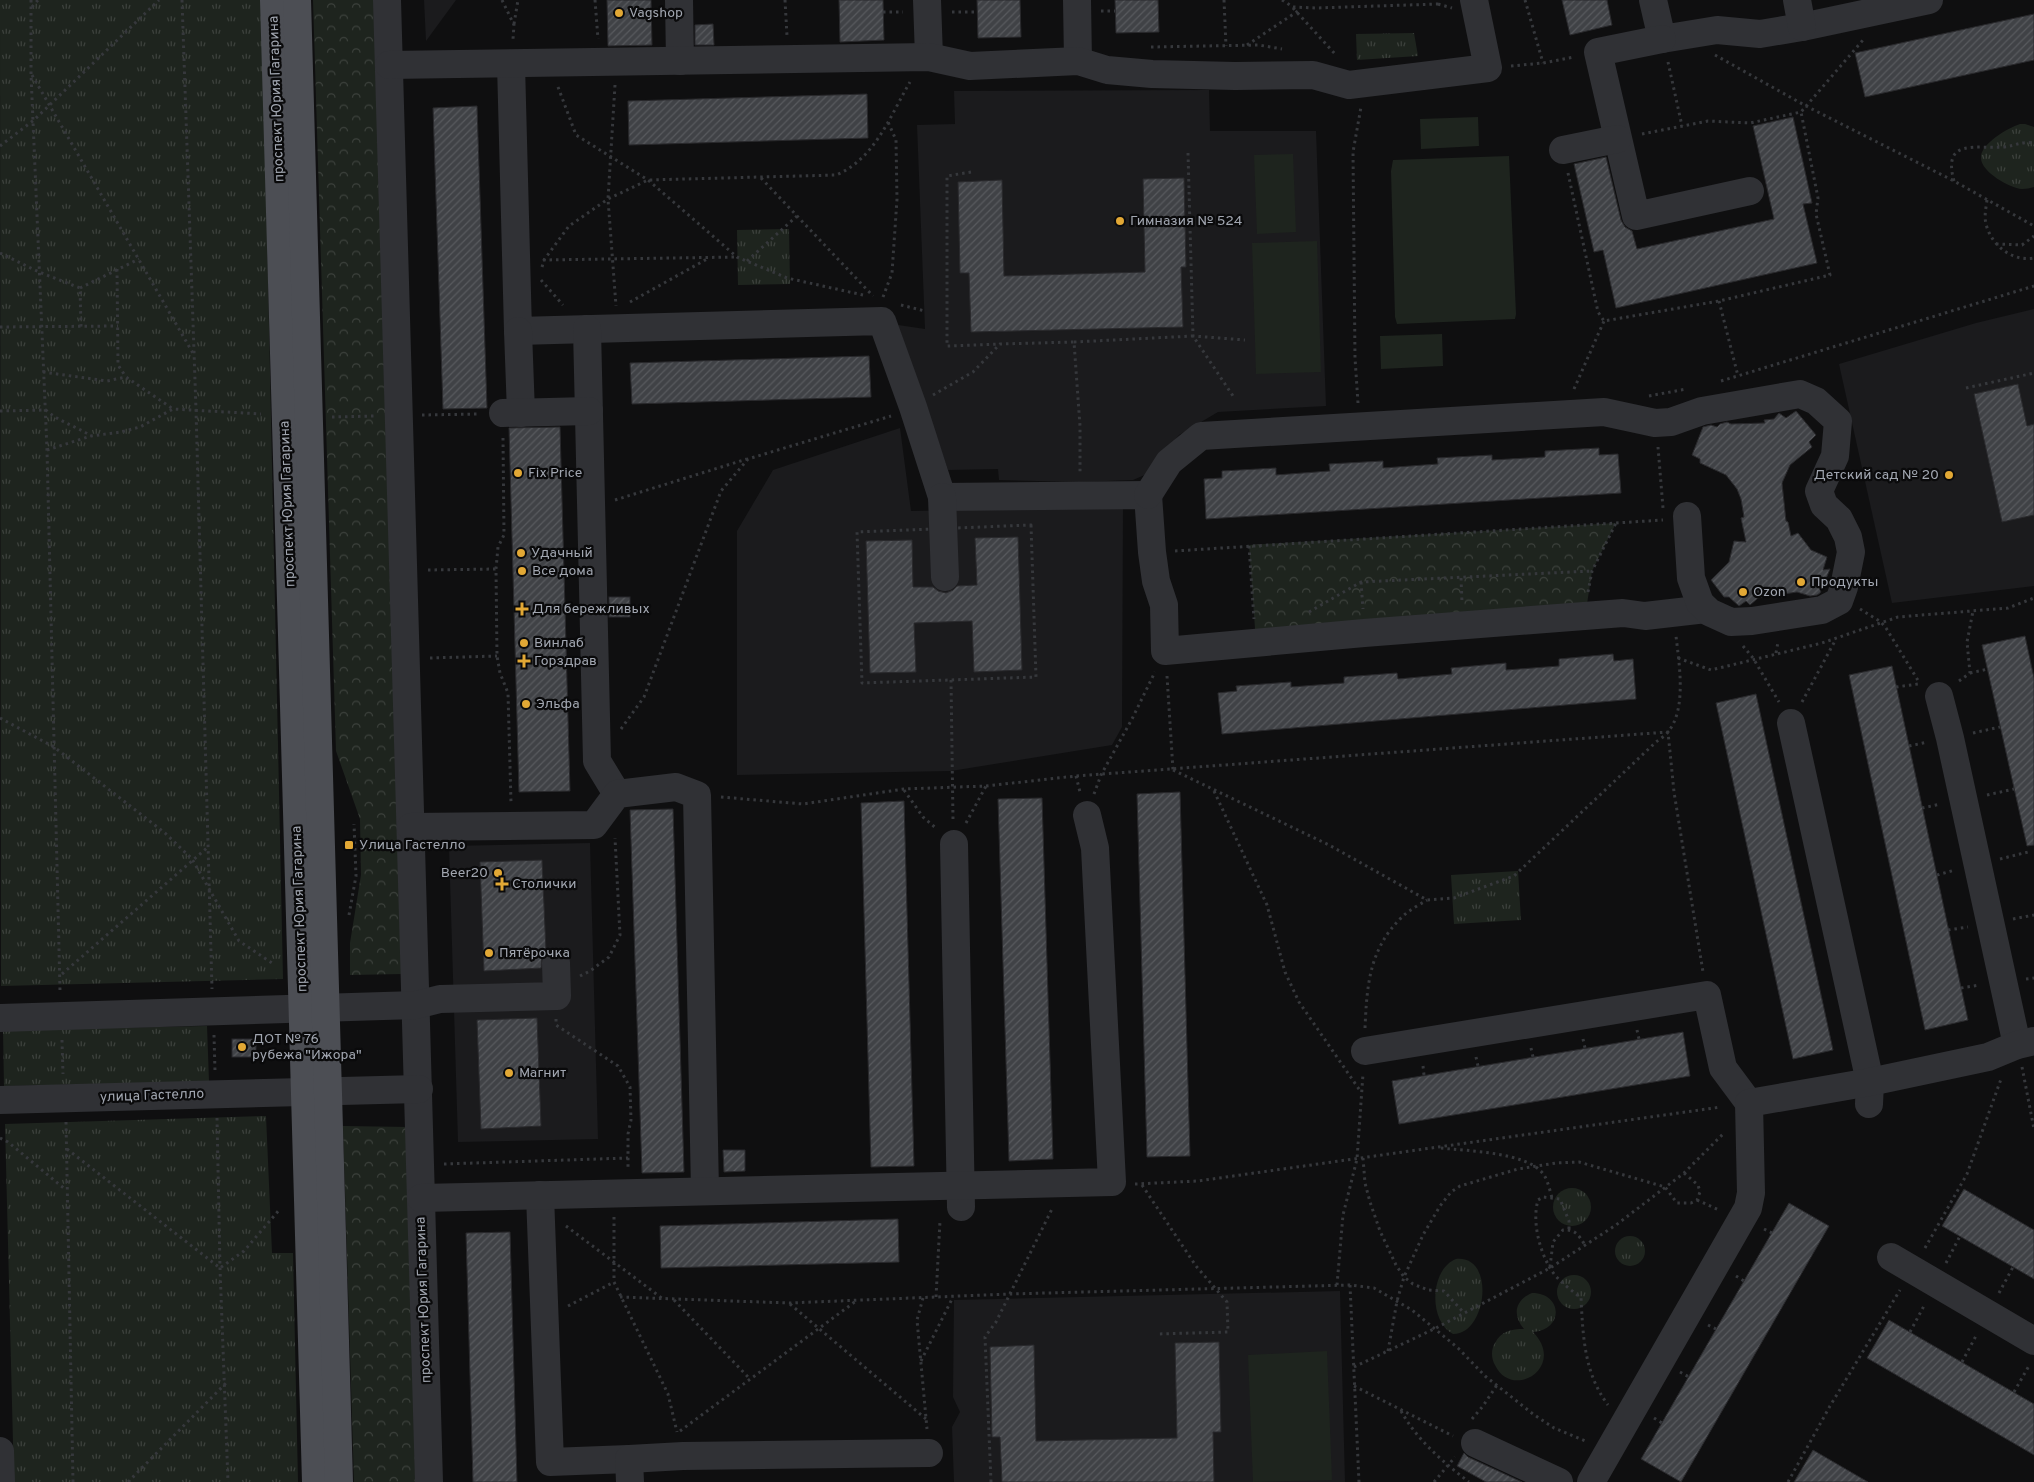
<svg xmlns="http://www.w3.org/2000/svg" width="2034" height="1482" font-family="Overpass,sans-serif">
	<defs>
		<pattern id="forest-crowns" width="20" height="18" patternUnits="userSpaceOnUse" patternTransform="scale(1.25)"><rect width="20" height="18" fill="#1e241e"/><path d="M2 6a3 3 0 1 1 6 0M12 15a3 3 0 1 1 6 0" fill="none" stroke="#3c413c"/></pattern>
		<pattern id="park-tufts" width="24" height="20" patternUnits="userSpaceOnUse" patternTransform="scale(1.25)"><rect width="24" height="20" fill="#1e241e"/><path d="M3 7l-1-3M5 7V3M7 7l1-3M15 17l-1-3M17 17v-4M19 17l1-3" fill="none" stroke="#3c413c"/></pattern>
		<pattern id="building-hatch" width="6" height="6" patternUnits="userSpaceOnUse" patternTransform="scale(1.25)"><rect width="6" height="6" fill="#404246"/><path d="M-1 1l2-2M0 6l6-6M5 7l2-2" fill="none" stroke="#585a5e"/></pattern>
	</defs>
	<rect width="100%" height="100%" fill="#0f0f10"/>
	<g fill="#1b1b1d">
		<polygon points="424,0 456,0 426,41"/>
		<polygon points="1209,90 1210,131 1316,131 1326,406 1218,412 1179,435 1147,474 1133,480 1080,482 999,480 998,469 948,470 898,325 925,329 917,125 955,124 954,91"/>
		<polygon points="2034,309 2034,586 1892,603 1839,364 1976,323"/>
		<polygon points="900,428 911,511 1123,507 1122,727 1112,745 951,771 737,775 737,531 773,470"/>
		<polygon points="590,843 598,1139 458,1142 449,846"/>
		<polygon points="1340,1291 1345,1482 954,1482 952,1427 960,1412 953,1397 954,1300"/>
	</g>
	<g fill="#1e241e">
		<polygon points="1478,117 1479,146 1421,149 1420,119"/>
		<polygon points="1293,154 1296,232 1257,234 1254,155"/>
		<polygon points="1509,156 1516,314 1515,319 1397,324 1395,317 1391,171 1393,160"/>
		<polygon points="1317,241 1321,372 1256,374 1252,243"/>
		<polygon points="1442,334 1443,366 1381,369 1380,336"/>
		<polygon points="1327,1351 1332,1480 1253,1482 1248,1355"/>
	</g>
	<g fill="url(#forest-crowns)">
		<polygon points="313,0 375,0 402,974 350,975 350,943 361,875 360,819 336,751"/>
		<polygon points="1616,523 1592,571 1585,617 1256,642 1249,545"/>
		<polygon points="343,1126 408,1127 417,1482 354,1482"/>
	</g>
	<g fill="url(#park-tufts)">
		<polygon points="0,0 262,0 283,979 1,986"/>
		<polygon points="1414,33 1418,56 1357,60 1356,34"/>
		<path d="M2020 124H2025L2034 127V187C2030 188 2026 189 2022 189 2010 188 1981 172 1981 158 1980 144 2008 128 2020 124Z"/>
		<polygon points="789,229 790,284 738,285 737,230"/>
		<polygon points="1518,871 1521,920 1454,924 1451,875"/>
		<polygon points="207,1026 209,1082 4,1086 3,1030"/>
		<polygon points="266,1116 272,1253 293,1253 298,1482 14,1482 5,1124"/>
		<circle cx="1572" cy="1207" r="19"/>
		<circle cx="1630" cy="1251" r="15"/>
		<path d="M1456 1259C1496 1255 1487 1334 1453 1334 1428 1321 1430 1269 1456 1259Z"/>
		<circle cx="1574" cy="1292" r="17"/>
		<path d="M1532 1293C1563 1293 1564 1330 1533 1332 1567 1367 1512 1401 1495 1365 1491 1358 1491 1349 1495 1343 1501 1331 1512 1329 1524 1329 1512 1315 1515 1300 1532 1293Z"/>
	</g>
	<g fill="url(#building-hatch)" stroke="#29292c">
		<polygon points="607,0 651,0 652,45 608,46"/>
		<polygon points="839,0 883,0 884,40 840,42"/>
		<polygon points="977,0 1020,0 1021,37 978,38"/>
		<polygon points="1115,0 1158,0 1159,32 1116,33"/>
		<polygon points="1562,0 1607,0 1612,25 1570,35"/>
		<polygon points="2034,14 2034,60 1865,97 1855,53"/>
		<polygon points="713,24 714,45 695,45 695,25"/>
		<polygon points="867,94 868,138 629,145 628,101"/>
		<polygon points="477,106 487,408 443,409 433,108"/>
		<polygon points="1793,117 1812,203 1803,204 1817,263 1616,308 1603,250 1594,252 1574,164 1606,157 1621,220 1625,227 1632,231 1637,249 1774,219 1753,126"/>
		<polygon points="1184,178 1186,267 1181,267 1183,327 971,332 969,273 960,273 958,182 1002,180 1004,276 1145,272 1143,179"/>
		<polygon points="869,356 871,397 632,404 630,363"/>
		<polygon points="2018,384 2027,426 2034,424 2034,515 2002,522 1974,394"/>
		<polygon points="1796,411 1816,435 1809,442 1812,447 1790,465 1782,483 1786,521 1788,522 1791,536 1798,533 1811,550 1827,557 1823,570 1830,569 1820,593 1817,595 1810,596 1797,592 1758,598 1750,605 1746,601 1739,606 1729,597 1724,597 1711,580 1729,562 1734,541 1746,542 1741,518 1744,517 1741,499 1737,489 1726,475 1700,463 1700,459 1692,455 1703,427 1711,425 1717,427 1720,424 1727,422 1731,424 1765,423 1764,420 1774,419 1779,413 1786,418"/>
		<polygon points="560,427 570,791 519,792 509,428"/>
		<polygon points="1599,448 1599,455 1618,454 1621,493 1206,519 1204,479 1222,478 1222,471 1276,468 1276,475 1330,471 1329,464 1383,461 1383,468 1438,464 1437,458 1492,455 1492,460 1545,457 1545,451"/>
		<polygon points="1018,537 1022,670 974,672 972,621 914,623 916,672 870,673 866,541 912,540 913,587 933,587 938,591 946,593 953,590 957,586 977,585 975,538"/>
		<rect x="609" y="597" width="21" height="20"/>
		<polygon points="2025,636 2034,678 2034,845 2027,846 1982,645"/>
		<polygon points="1613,654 1614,661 1633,659 1636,699 1222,734 1218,693 1237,691 1236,686 1291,682 1291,687 1344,683 1344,677 1397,673 1398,679 1452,674 1451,668 1506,663 1506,670 1559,666 1559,659"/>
		<polygon points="1892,666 1968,1020 1925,1030 1849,675"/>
		<polygon points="1756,694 1833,1050 1793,1059 1716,703"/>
		<polygon points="1180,792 1190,1156 1147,1157 1137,794"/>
		<polygon points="1042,798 1053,1159 1009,1161 998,799"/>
		<polygon points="904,801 914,1166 871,1167 861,803"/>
		<polygon points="673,809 684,1172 642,1173 630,810"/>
		<polygon points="542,860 546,952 542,956 541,968 484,971 480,862"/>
		<polygon points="537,1018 541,1126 481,1129 477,1020"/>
		<polygon points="1683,1032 1690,1076 1399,1124 1392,1081"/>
		<rect x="232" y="1039" width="24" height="18"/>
		<polygon points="723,1150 745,1150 745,1171 724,1172"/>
		<polygon points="1964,1189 2034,1230 2034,1279 1942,1226"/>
		<polygon points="1789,1203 1829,1226 1681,1482 1641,1459"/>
		<polygon points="898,1219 899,1262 661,1268 660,1226"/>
		<polygon points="510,1232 517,1482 473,1482 466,1233"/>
		<polygon points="1889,1320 2034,1404 2034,1455 1867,1358"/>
		<polygon points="1219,1342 1221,1432 1213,1432 1214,1482 1002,1482 1000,1437 992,1437 990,1347 1034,1345 1036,1441 1177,1438 1175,1343"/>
		<polygon points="1813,1450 1868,1482 1794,1482"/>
		<polygon points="1464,1453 1468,1457 1522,1482 1486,1482 1457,1466"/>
	</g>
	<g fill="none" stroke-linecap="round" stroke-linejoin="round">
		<g stroke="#36383c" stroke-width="3" stroke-dasharray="2.5 4" stroke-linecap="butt">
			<polyline points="31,0 31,74 47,450 60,991"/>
			<polyline points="182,0 196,410 212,989"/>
			<polyline points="502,0 514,25 513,39"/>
			<polyline points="595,0 598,39"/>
			<polyline points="785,0 787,36"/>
			<polyline points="1224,0 1226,46"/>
			<polyline points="1282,0 1293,7 1316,8 1438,4 1437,0"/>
			<polyline points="1525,0 1543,63"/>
			<polyline points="1438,4 1452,8"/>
			<polyline points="32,7 38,0"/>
			<polyline points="1293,8 1336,55"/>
			<polyline points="1101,11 1115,11"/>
			<polyline points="883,12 903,12"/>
			<polyline points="952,12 977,12"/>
			<polyline points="514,24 518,0"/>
			<polyline points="1247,45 1298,11"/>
			<polyline points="1151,47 1259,45 1282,49"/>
			<polyline points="1715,55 1806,106 1954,181 2034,226"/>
			<polyline points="1668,62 1682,126"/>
			<polyline points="1511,66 1543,63 1574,57"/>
			<polyline points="32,75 194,355"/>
			<polyline points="615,85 608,199 616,306"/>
			<polyline points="558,87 576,135 648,180 737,257 787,278 863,295"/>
			<polyline points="1642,134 1708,121 1750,123 1801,112 1863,40"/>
			<polyline points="0,146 34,120 159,0"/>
			<polyline points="1188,153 1193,336 1245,340"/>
			<polyline points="971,172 947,176 947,346 1000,344"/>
			<polyline points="1568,173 1598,312 1604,321 1719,301 1830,275 1816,214 1818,198 1801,112"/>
			<polyline points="761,178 873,296"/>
			<path d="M1954 181C1942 138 1976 149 2003 147 2016 146 2020 141 2034 143"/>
			<path d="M1987 200C1986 208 1984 216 1986 224 1991 245 2012 262 2034 258"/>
			<polyline points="1996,244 2022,245 2034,236"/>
			<polyline points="0,253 39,272 80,288 81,327"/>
			<polyline points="543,260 737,257"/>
			<polyline points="747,261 797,216"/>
			<path d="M542 267 544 260 569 226 608 199 648 180 836 175C875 159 890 116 910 82"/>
			<polyline points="117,269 118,365 126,377"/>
			<polyline points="541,280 563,305"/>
			<polyline points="80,288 139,259"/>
			<polyline points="883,297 892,273 897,199 896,140 888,122"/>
			<polyline points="1719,301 1738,376"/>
			<polyline points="630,302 707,259"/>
			<polyline points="901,305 925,311"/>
			<polyline points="0,327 118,326"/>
			<polyline points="1074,342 1193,336 1235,399"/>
			<polyline points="43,372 107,381 126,377 173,409"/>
			<polyline points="1721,381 2034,286"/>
			<polyline points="1966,388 2034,373"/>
			<polyline points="1574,389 1604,321"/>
			<polyline points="933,395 973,372 1000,344 1074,342 1080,426 1080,473"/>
			<polyline points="1649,396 1686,389"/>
			<polyline points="1358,403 1355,358 1353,152 1361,107"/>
			<path d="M0 411 46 410C59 422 76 426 91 436"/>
			<polyline points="422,415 479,414"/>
			<polyline points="332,417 376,416"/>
			<polyline points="503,438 504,535 498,547 496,569 497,656 500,673 508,693 511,803"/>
			<polyline points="1658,447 1663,508"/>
			<polyline points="47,450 91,436 121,432 140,427 173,409 261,414"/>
			<polyline points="615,500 747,459"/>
			<polygon points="1031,525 1036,677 862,683 857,532"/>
			<polyline points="1249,546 1254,619"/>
			<polyline points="1175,551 1663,520"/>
			<polyline points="428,570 496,569"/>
			<polyline points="1461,578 1462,602"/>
			<polyline points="1361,582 1363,609"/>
			<polyline points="1588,592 1592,571 1616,523"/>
			<polyline points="1860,609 1881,622 1886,628 1919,682"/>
			<polyline points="1309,612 1361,582 1592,571"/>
			<polyline points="1743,646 1753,658 1779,702"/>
			<polyline points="1776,653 1778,642"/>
			<polyline points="430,658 497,656"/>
			<polyline points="1678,658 1711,670 1822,643 1898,617 2008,608 2034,598"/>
			<polyline points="1970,673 1988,669"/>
			<polyline points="1167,676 1173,770"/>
			<polyline points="951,680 953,820"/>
			<polyline points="1959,681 1970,673 1967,642 1973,611"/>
			<polyline points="1896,687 1918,684"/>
			<polyline points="1802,702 1836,639"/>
			<polyline points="0,718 54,747 165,833 192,859 239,941 275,965"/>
			<polyline points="621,729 644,697 721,491 748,459 891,416"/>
			<polyline points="1973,733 2000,727"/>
			<polyline points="1909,746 1928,742"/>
			<path d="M1173 770 1329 845 1427 900 1454 898 1514 876 1656 742C1660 739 1665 736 1668 732 1687 709 1679 663 1676 636"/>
			<polyline points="1076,776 1080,792"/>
			<polyline points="904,790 923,817 937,829"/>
			<polyline points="1214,791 1267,905 1285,972 1299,1002 1361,1092"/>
			<polyline points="1094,794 1101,775 1132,719 1155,672"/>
			<polyline points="1987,795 2014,789"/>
			<polyline points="721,797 803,804 904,789 986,786 1076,776 1668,732 1674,792 1703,972"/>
			<polyline points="1922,808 1941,804"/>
			<polyline points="966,823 986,786"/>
			<polyline points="2000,859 2028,852"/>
			<polyline points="1937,875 1955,870"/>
			<polyline points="349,915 356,876 354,824"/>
			<polyline points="2013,919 2034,915"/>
			<polyline points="1948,930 1968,927"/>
			<polyline points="62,974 208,847"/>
			<polyline points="580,976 590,971 609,957 620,935 615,838"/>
			<polyline points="2026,979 2034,978"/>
			<polyline points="1961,988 1980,985"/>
			<polyline points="556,1019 556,1025 618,1066 630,1087 631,1120 628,1134 628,1170"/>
			<path d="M1365 1028C1367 985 1369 949 1402 917 1409 910 1419 905 1427 900"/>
			<polyline points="1637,1030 1639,1039"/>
			<polyline points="214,1035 215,1071"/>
			<polyline points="1583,1039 1585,1048"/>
			<polyline points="62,1040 63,1074"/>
			<polyline points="1531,1048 1533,1057"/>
			<polyline points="1476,1057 1478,1066"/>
			<polyline points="1423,1066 1424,1075"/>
			<polyline points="2022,1067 2034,1129"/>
			<polyline points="217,1118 220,1268 228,1482"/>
			<polyline points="66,1122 73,1482"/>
			<polyline points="0,1138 8,1142 66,1190"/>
			<path d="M1441 1148C1467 1151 1529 1152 1544 1175 1548 1181 1550 1191 1552 1198"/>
			<polyline points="67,1149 220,1268 244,1251 280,1209"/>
			<polyline points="1363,1158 1365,1183 1370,1202 1380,1231 1396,1265 1404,1277 1413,1284 1428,1290 1444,1291 1464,1313"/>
			<polyline points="444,1164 628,1158"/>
			<polyline points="1135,1184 1198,1181 1721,1107"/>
			<polyline points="1142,1185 1196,1266 1227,1302 1228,1332 1156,1334"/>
			<polyline points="1697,1200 1719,1210"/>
			<polyline points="614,1217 614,1282 668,1394 677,1432"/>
			<polyline points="566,1226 663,1299"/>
			<path d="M1569 1229V1221L1560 1199 1543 1197 1538 1200C1532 1221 1539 1249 1550 1268 1557 1280 1570 1289 1581 1298 1583 1336 1584 1373 1608 1405"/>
			<polyline points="1764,1229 1772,1233"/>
			<polyline points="1925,1248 1967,1174 2001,1079"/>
			<polyline points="1946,1263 1960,1236"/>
			<path d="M1550 1267 1553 1242 1563 1230C1576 1229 1579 1236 1585 1245"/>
			<polyline points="1736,1276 1744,1281"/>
			<polyline points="1337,1285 1343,1215 1357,1159 1363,1074"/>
			<polyline points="1350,1285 1359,1482"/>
			<polyline points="1999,1293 2013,1267"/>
			<polyline points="620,1297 789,1303 1009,1294 1350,1285 1374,1288 1412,1310 1458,1348 1485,1376 1533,1414 1554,1428 1588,1442"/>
			<polyline points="936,1297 940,1221"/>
			<polyline points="923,1298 917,1320 927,1429"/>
			<polyline points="674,1300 750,1379"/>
			<polyline points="790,1304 926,1419"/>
			<polyline points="568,1306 614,1282"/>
			<polyline points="1708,1325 1716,1329"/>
			<polyline points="1910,1332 1925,1304"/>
			<polyline points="1388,1351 1397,1301 1404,1277 1423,1235 1440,1206 1451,1192 1460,1186 1518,1169 1556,1163 1579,1162 1665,1187 1677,1203 1691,1203 1697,1200 1700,1192 1698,1185 1684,1173"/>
			<polyline points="921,1361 953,1297"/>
			<polyline points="1962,1362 1977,1334"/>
			<polyline points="1354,1367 1436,1328 1550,1268 1616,1225 1684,1173 1725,1132"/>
			<polyline points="1680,1372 1689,1377"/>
			<polyline points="1354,1386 1453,1436"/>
			<polyline points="2014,1392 2030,1364"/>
			<path d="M1401 1411C1417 1440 1443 1462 1469 1482"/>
			<polyline points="1654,1418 1662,1423"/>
			<polyline points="1472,1419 1483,1406 1497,1385"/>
			<polyline points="680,1431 856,1301"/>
			<polyline points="128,1482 226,1383"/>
			<polyline points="991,1482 985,1337 996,1322 1053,1207"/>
			<polyline points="1434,1482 1455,1457"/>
			<polyline points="1788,1482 1830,1406 1900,1290"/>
		</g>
		<g stroke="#303135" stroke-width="28">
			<polyline points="387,0 429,1482"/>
			<polyline points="679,0 680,61"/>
			<polyline points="927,0 929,57"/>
			<polyline points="1077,0 1078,61"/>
			<polyline points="1653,0 1662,39 1717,30 1760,34 1802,27 1929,0"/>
			<polyline points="1797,0 1802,27"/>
			<polyline points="1662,39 1598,52 1636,216 1750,191"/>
			<polyline points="511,64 518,331 882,321 913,407 942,497 1148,495 1152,552 1156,581 1164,605 1165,651 1364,633 1623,613 1645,616 1706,609"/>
			<polyline points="389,65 929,57 970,66 1078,61 1107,70 1152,74 1235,76 1313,75 1349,85 1488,68 1474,0"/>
			<polyline points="1563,150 1617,139"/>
			<polyline points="587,329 597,761 617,794"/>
			<polyline points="518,331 521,413"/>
			<polyline points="503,413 589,411"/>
			<polyline points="1148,495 1169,462 1201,436 1604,412 1655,423 1671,422 1702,411 1800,394 1816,401 1838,421 1835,456 1819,491 1824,505 1839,519 1848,537 1851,552 1844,587 1839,601 1822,610 1752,621 1731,622 1709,612 1700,603 1691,578 1687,516"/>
			<polyline points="942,497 945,577"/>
			<polyline points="1939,696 1950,738 2017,1045"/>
			<polyline points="1791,723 1870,1082 1869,1104"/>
			<polyline points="411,827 594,825 617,794 676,787 697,795 705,1191"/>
			<polyline points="954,844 961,1207"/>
			<polyline points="0,1018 416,1005 440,999 557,996 556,963"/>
			<polyline points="1365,1051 1707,995 1723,1068 1749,1103"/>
			<polyline points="0,1100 419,1089"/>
			<polyline points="540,1195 550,1462 629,1459"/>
			<polyline points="421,1198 1112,1182 1095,848 1087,815"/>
			<polyline points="1891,1257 2034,1341"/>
			<polyline points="1475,1443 1559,1482"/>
			<polyline points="0,1451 1,1482"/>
			<polyline points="630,1482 629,1459 683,1456 929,1453"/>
			<polyline points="1591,1482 1748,1208 1751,1193 1749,1103 1870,1082 1988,1057 2017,1045 2034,1041"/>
		</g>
		<g stroke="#4c4e54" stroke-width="28">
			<polyline points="274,0 316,1482"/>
			<polyline points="297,0 339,1482"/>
		</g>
	</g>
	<g fill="#e2a835" stroke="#0a0a0b" stroke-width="2">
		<circle cx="619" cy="13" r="5"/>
		<circle cx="1120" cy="221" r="5"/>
		<circle cx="518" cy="473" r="5"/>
		<circle cx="1949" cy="475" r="5"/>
		<circle cx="521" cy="553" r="5"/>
		<circle cx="522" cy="571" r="5"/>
		<circle cx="1801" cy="582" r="5"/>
		<circle cx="1743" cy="592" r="5"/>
		<path d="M519.5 601.5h5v5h5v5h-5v5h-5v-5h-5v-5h5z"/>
		<circle cx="524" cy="643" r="5"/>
		<path d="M521.5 653.5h5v5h5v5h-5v5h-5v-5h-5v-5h5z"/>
		<circle cx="526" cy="704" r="5"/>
		<rect x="344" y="840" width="10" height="10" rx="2.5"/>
		<circle cx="498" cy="873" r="5"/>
		<path d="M499.5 876.5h5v5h5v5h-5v5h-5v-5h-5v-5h5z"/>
		<circle cx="489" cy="953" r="5"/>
		<circle cx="242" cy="1047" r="5"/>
		<circle cx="509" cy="1073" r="5"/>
	</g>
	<g text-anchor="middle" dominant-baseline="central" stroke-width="4.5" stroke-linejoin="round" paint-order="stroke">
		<g font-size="14" fill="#a1a6b0" stroke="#0a0a0b" text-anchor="start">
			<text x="629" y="13">Vagshop</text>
			<text x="1130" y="221">Гимназия № 524</text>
			<text x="528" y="473">Fix Price</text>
			<text x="1939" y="475" text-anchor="end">Детский сад № 20</text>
			<text x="531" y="553">Удачный</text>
			<text x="532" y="571">Все дома</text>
			<text x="1811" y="582">Продукты</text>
			<text x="1753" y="592">Ozon</text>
			<text x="532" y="609">Для бережливых</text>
			<text x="534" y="643">Винлаб</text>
			<text x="534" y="661">Горздрав</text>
			<text x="536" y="704">Эльфа</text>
			<text x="359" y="845">Улица Гастелло</text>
			<text x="488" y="873" text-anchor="end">Beer20</text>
			<text x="512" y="884">Столички</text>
			<text x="499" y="953">Пятёрочка</text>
			<text x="252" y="1039">ДОТ № 76<tspan x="252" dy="16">рубежа "Ижора"</tspan></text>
			<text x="519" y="1073">Магнит</text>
		</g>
		<g font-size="14" fill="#a1a6b0" stroke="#0a0a0b">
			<text transform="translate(277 99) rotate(-92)">проспект Юрия Гагарина</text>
			<text transform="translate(288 504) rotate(-92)">проспект Юрия Гагарина</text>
			<text transform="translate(300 909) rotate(-92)">проспект Юрия Гагарина</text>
			<text transform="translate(152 1096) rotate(-2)">улица Гастелло</text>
			<text transform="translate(424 1300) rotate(-92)">проспект Юрия Гагарина</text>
		</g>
	</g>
</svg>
